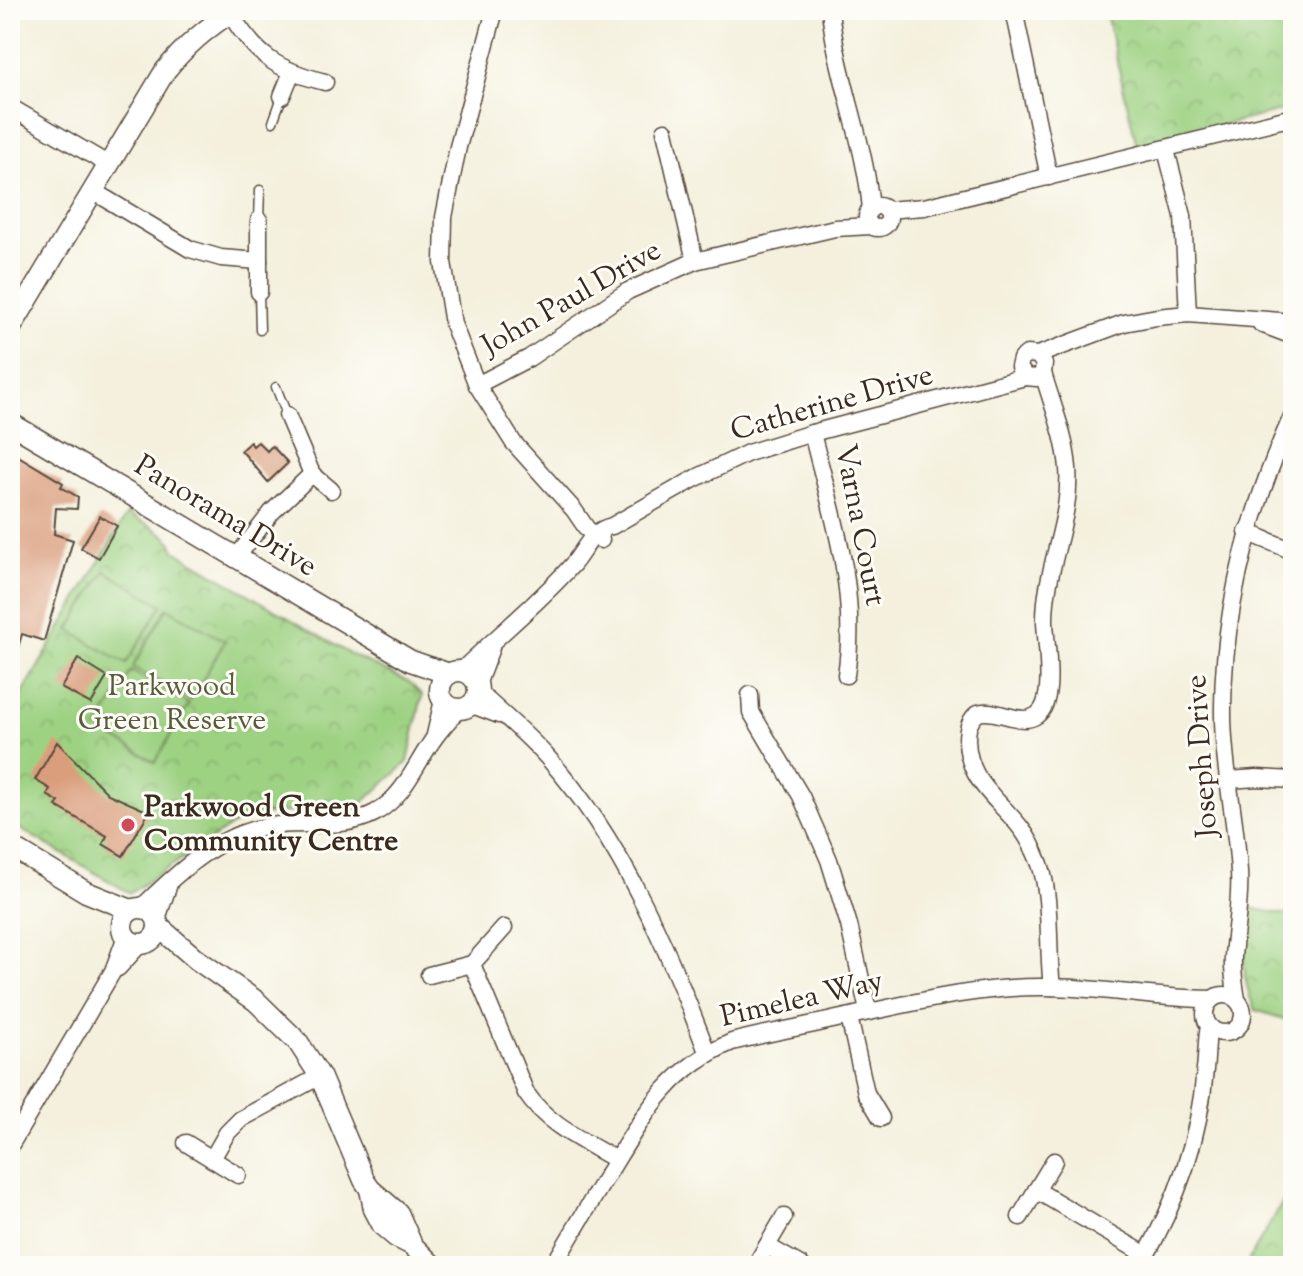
<svg xmlns="http://www.w3.org/2000/svg" width="1303" height="1276" font-family="'Sorts Mill Goudy',serif">
	<defs>
		<pattern id="park-crowns" width="20" height="18" patternUnits="userSpaceOnUse" patternTransform="scale(2)"><rect width="20" height="18" fill="#9ed283"/><path d="M2 6a3 3 0 1 1 6 0M12 15a3 3 0 1 1 6 0" fill="none" stroke="#89b471"/></pattern>
	</defs>
	<rect width="100%" height="100%" fill="#fdfcf7"/>
	<filter id="ink" filterUnits="userSpaceOnUse"><feTurbulence type="fractalNoise" baseFrequency=".0125" numOctaves="2"/><feDisplacementMap in="SourceGraphic" scale="16" xChannelSelector="R" yChannelSelector="G"/><feConvolveMatrix kernelMatrix="1 2 1 2 8 2 1 2 1" color-interpolation-filters="sRGB"/></filter>
	<filter id="wash" filterUnits="userSpaceOnUse"><feTurbulence type="fractalNoise" baseFrequency=".006" numOctaves="4" result="noise"/><feDisplacementMap in="SourceGraphic" scale="32" xChannelSelector="R" yChannelSelector="G"/><feGaussianBlur stdDeviation="1.8" result="paint"/><feColorMatrix in="noise" values="0 0 0 0 0 0 0 0 0 0 0 0 0 0 0 0 0 1.4 0 .05"/><feComposite in="paint" operator="in"/></filter>
	<g filter="url(#wash)">
		<rect width="100%" height="100%" fill="#f4f0dd"/>
		<g fill="url(#park-crowns)" stroke="#6c7e50" stroke-width="2">
			<polygon points="1105,10 1291,10 1293,108 1137,146"/>
			<path d="M127 514C143 523 171 532 175 551L350 654 409 682 422 695 408 762 360 805 246 816 130 893 10 823V715Z"/>
			<path d="M1251 908 1293 916V1022L1255 1010C1237 968 1245 950 1251 908Z"/>
			<polygon points="1293,1185 1293,1266 1245,1266"/>
		</g>
		<g fill="#9ed283" stroke="#6c7e50" stroke-width="2">
			<polygon points="105,571 162,605 126,664 69,630"/>
			<polygon points="167,608 225,641 191,700 133,667"/>
			<polygon points="131,671 189,704 155,762 98,728"/>
		</g>
		<g id="blocks">
			<g fill="#da9e7d">
				<polygon points="250,442 253,446 258,442 267,451 272,446 288,463 268,482 241,450"/>
				<polygon points="10,451 63,483 61,487 78,497 77,509 56,508 54,534 73,540 44,641 22,634 13,665 10,665 10,620 14,605 10,604"/>
				<polygon points="100,516 117,526 99,558 81,548"/>
				<polygon points="78,659 107,677 91,704 61,688"/>
				<polygon points="57,742 108,794 149,812 123,856 103,844 107,836 56,806 59,802 47,795 50,789 35,780"/>
			</g>
		</g>
	</g>
	<g filter="url(#ink)">
		<use href="#blocks" fill-opacity="0" stroke="#57483b" stroke-width="2"/>
		<g fill="none" stroke-linecap="round" stroke-linejoin="round">
			<defs>
				<g id="service">
					<polyline points="273,122 282,97"/>
					<polyline points="259,220 260,190"/>
					<polyline points="259,292 260,330"/>
					<polyline points="276,387 287,415"/>
				</g>
				<g id="minor">
					<polyline points="495,10 458,147 444,217 443,262 453,324 477,385 513,442 574,510 587,529 601,540"/>
					<path d="M830 10C837 78 865 141 871 209"/>
					<polyline points="1014,10 1049,177"/>
					<path d="M230 13C256 56 277 70 325 82"/>
					<polyline points="282,96 291,74"/>
					<polyline points="10,107 109,165"/>
					<polyline points="665,131 695,261"/>
					<polyline points="1166,150 1183,216 1188,314"/>
					<polyline points="93,191 190,249 221,258 259,261"/>
					<circle cx="878" cy="217" r="11"/>
					<polyline points="886,210 924,207 1293,117"/>
					<polyline points="259,292 259,220"/>
					<polyline points="1261,324 1293,336"/>
					<polyline points="1038,355 1044,364 1043,373 1037,378 1025,377 1019,367 1021,359 1027,354 1038,355 1124,323 1157,317 1188,314 1293,322"/>
					<path d="M1043 373C1052 405 1065 434 1068 468 1072 520 1045 567 1045 620 1045 641 1057 701 1037 715 1021 727 996 707 978 713 969 720 967 729 967 740 968 781 997 798 1020 827 1029 838 1035 851 1040 864 1052 899 1047 949 1052 987"/>
					<polyline points="477,385 529,358 628,291 695,261 835,228 871,226"/>
					<polyline points="287,415 312,474 331,490"/>
					<path d="M812 433C832 514 859 590 846 675"/>
					<polyline points="1247,532 1293,551"/>
					<polyline points="235,559 272,512 312,474"/>
					<path d="M460 672C498 635 539 603 573 564 586 549 591 530 612 526L694 479 748 453 812 433 1025 377"/>
					<polyline points="477,685 491,648"/>
					<path d="M477 691C501 713 526 733 548 758 621 839 669 951 707 1052"/>
					<polyline points="750,695 751,712 801,796 829,860 849,925 868,1011"/>
					<polyline points="470,704 499,715"/>
					<polyline points="435,735 443,700"/>
					<polyline points="1228,780 1257,778 1293,780"/>
					<path d="M141 908C180 870 222 830 279 825 312 822 345 829 375 813 406 795 415 764 435 737 442 727 451 718 458 709"/>
					<polyline points="157,919 169,884"/>
					<path d="M472 964 526 1093C547 1125 584 1141 616 1160"/>
					<polyline points="118,968 140,944"/>
					<polyline points="429,975 472,964 504,928"/>
					<circle cx="1224" cy="1014" r="19"/>
					<path d="M1237 1000C1235 986 1232 971 1233 957 1235 929 1241 901 1239 872 1236 819 1223 767 1223 714 1222 609 1250 509 1293 414"/>
					<polyline points="849,1017 866,1093 881,1118"/>
					<polyline points="186,1143 238,1175"/>
					<polyline points="10,1146 113,971 126,936"/>
					<polyline points="212,1159 227,1133 241,1119 320,1076"/>
					<polyline points="1036,1190 1146,1255"/>
					<polyline points="1020,1217 1054,1161"/>
					<polyline points="767,1246 802,1266"/>
					<path d="M553 1266C573 1232 593 1198 614 1164 647 1110 671 1068 732 1042 770 1032 808 1026 846 1017 912 1003 979 986 1046 987 1102 987 1156 999 1211 999"/>
					<polyline points="755,1266 784,1217"/>
					<path d="M1140 1266C1175 1206 1200 1138 1205 1069 1207 1054 1206 1041 1209 1026"/>
				</g>
				<g id="tertiary">
					<path d="M10 329 165 71C186 45 207 27 235 10"/>
					<polyline points="10,423 411,661 449,674"/>
					<circle cx="459" cy="690" r="19"/>
					<polyline points="10,846 86,892 131,910"/>
					<circle cx="140" cy="926" r="18"/>
					<polyline points="158,926 196,959 256,1001 298,1042 320,1076 364,1180 370,1189 398,1213 412,1245"/>
					<polyline points="370,1189 374,1209 383,1226 396,1237 412,1245 433,1266"/>
				</g>
			</defs>
			<use href="#service" stroke="#57483b" stroke-width="11"/>
			<use href="#minor" stroke="#57483b" stroke-width="19"/>
			<use href="#tertiary" stroke="#57483b" stroke-width="23"/>
			<use href="#service" stroke="#fff" stroke-width="8"/>
			<use href="#minor" stroke="#fff" stroke-width="16"/>
			<use href="#tertiary" stroke="#fff" stroke-width="20"/>
		</g>
	</g>
	<circle fill="#d1495b" stroke="#fdfcf7" stroke-width="3" cx="128" cy="825" r="8"/>
	<g text-anchor="middle" dominant-baseline="central" stroke-width="6" stroke-linejoin="round" paint-order="stroke">
		<g font-size="30" fill="#3b2a1e" stroke="#fdfcf7">
			<text transform="translate(572 299) rotate(-30)">John Paul Drive</text>
			<text transform="translate(832 404) rotate(-16)">Catherine Drive</text>
			<text transform="translate(225 517) rotate(31)">Panorama Drive</text>
			<text transform="translate(859 525) rotate(79)">Varna Court</text>
			<text transform="translate(1203 756) rotate(-94)">Joseph Drive</text>
			<text transform="translate(802 1000) rotate(-13)">Pimelea Way</text>
		</g>
		<g font-size="30" fill="#595c3c" stroke="#fdfcf7">
			<text x="172" y="687">Parkwood<tspan x="172" dy="34">Green Reserve</tspan></text>
		</g>
		<g font-size="30" font-weight="bold" fill="#3b2a1e" stroke="#fdfcf7" text-anchor="start">
			<text x="144" y="808">Parkwood Green<tspan x="144" dy="34">Community Centre</tspan></text>
		</g>
	</g>
	<rect width="1303" height="1276" fill="none" stroke="#fdfcf7" stroke-width="40"/>
</svg>
